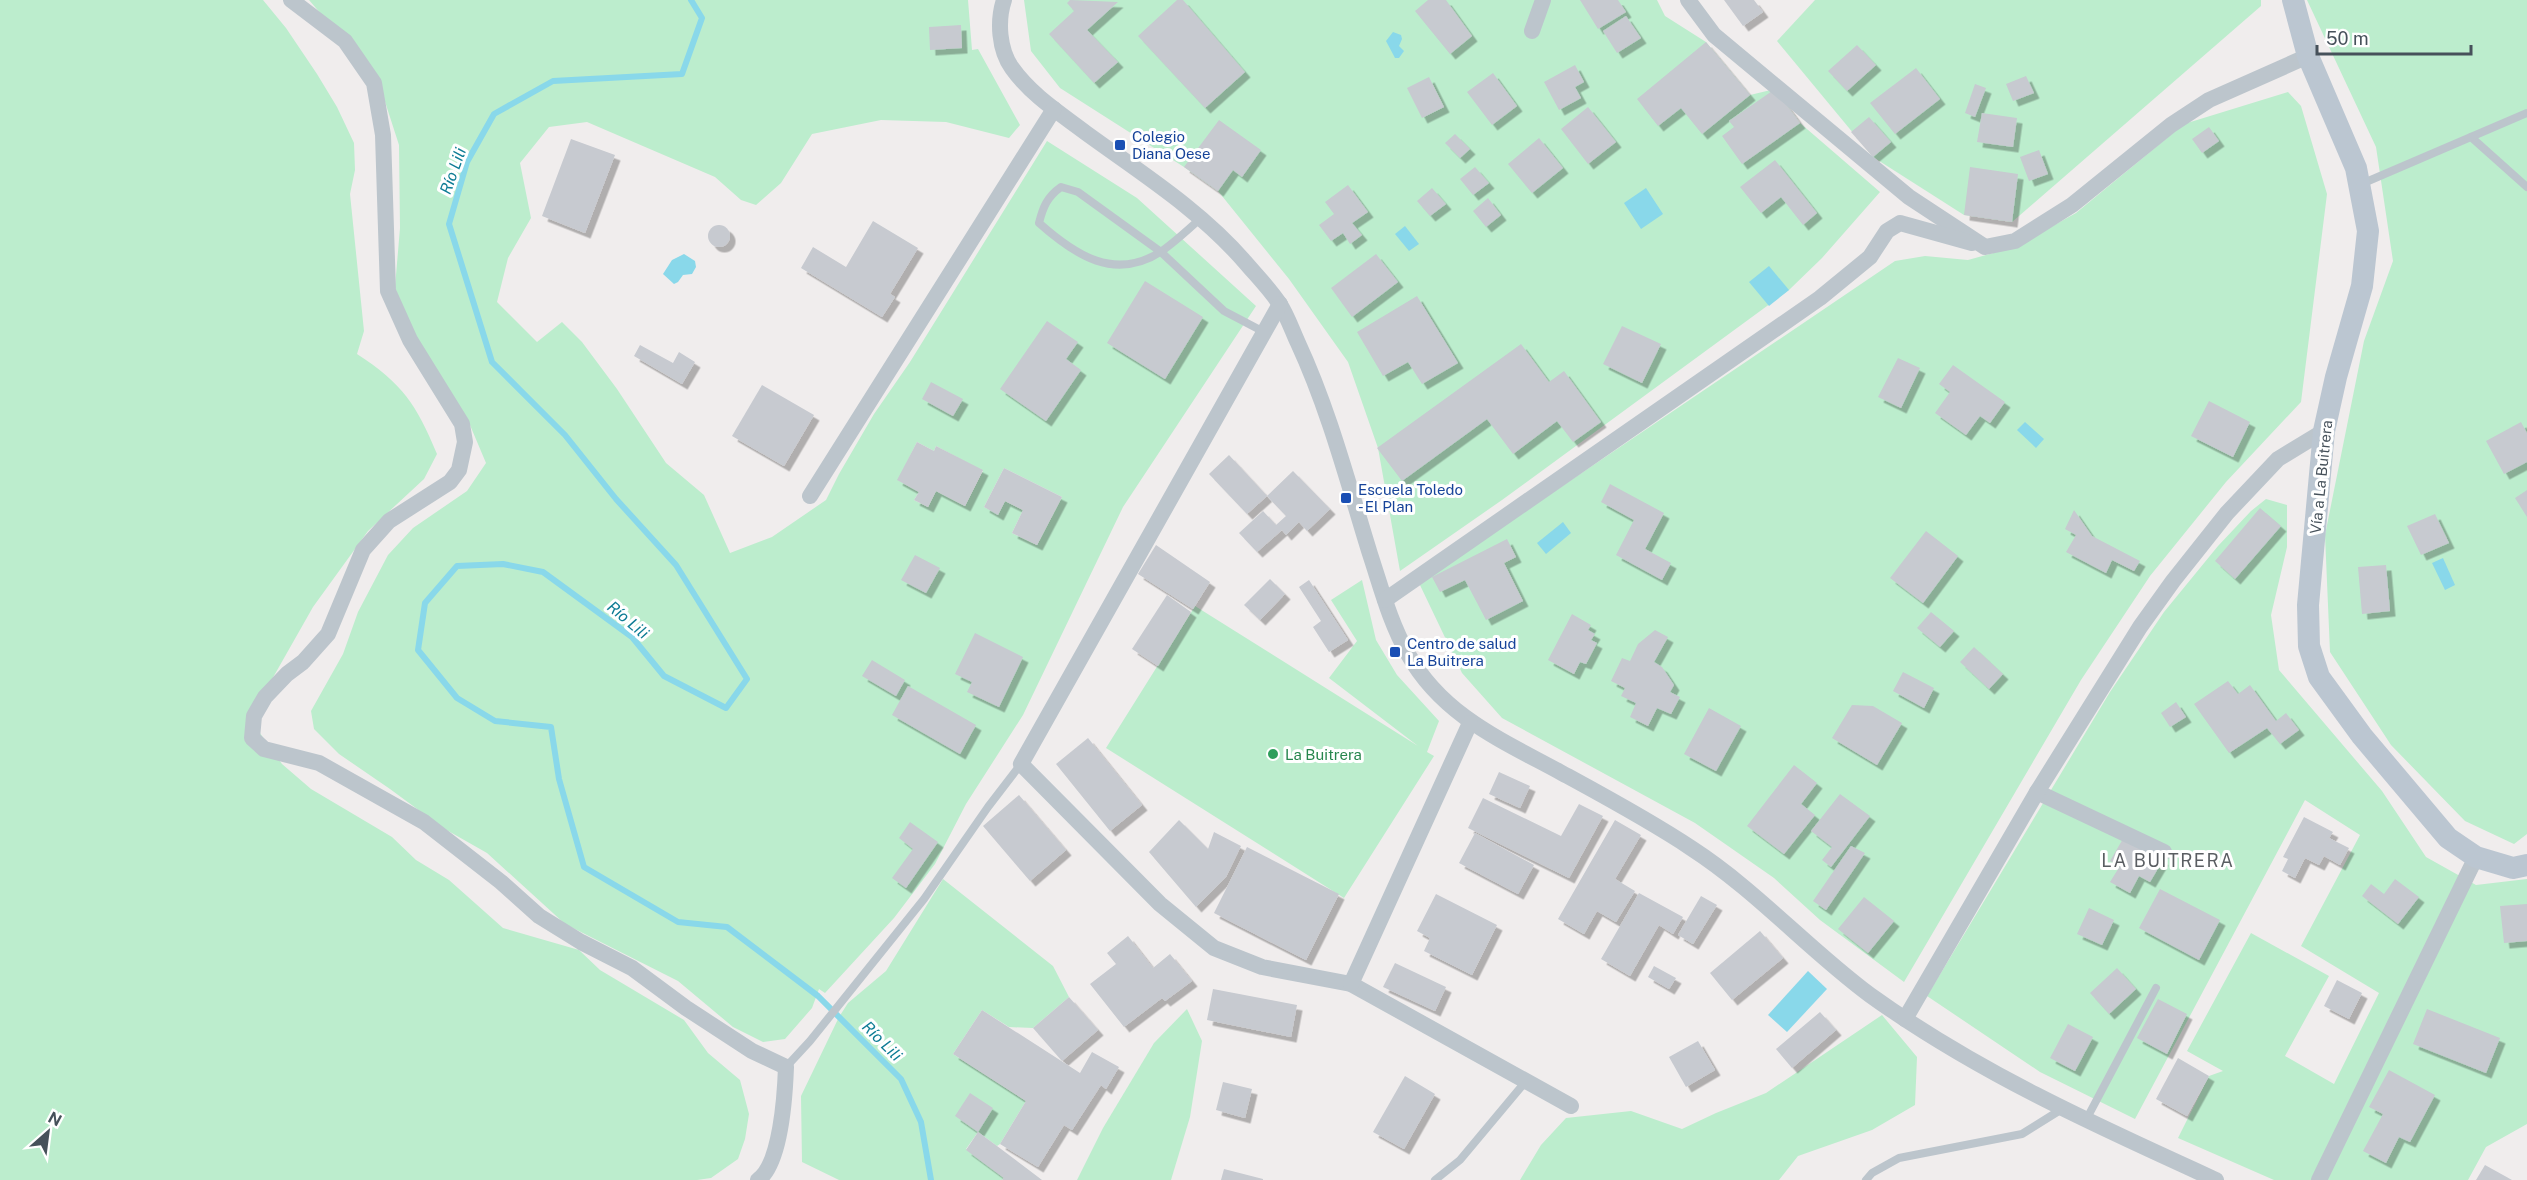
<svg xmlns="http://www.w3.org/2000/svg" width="2527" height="1180" font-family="'Public Sans',sans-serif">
	<defs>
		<filter id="shadow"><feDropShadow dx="5.5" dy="5.5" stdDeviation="0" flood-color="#0004"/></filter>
	</defs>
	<rect width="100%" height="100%" fill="#f0eded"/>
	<g fill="#bcedcd" fill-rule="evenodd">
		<path d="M0 0H263L286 28 317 74 337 107 354 143 355 170 350 194 364 331 357 354C403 384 416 404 437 454L424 479 368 531 313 607 271 681 257 729 282 764 311 789 392 837 416 860 449 880 503 928 579 950 600 970 684 1020 708 1053 740 1080 749 1114 745 1139 738 1159 711 1178 697 1180H0Z"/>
		<path d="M309 0H968L972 50 978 49 1020 125 1009 138 946 122 881 120 812 134 781 183 756 205 741 200 715 177 587 122 549 127 520 163 531 218 508 258 497 302 537 342 562 322 582 342 617 389 666 463 704 495 730 553 772 537 826 500 839 474 874 414 910 362 1047 141 1137 198 1256 306 1123 507 1023 715 966 804 935 864 894 918 825 993 819 989 812 1008 785 1039 763 1042 733 1027 678 981 565 924 487 853 443 828 390 789 339 754 314 729 311 711 343 654 358 612 388 555 413 528 467 491 486 463 467 418 410 331 395 287 400 228 399 145 378 80ZM917 442 934 451 936 446 983 471 965 506 936 491 928 507 914 500 919 492 898 480ZM1004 468 1062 497 1037 545 1012 533 1023 510 1005 501 998 514 984 507Z"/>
		<polygon points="1024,0 1657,0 1665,16 1706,42 1750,95 1775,89 1800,123 1880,192 1822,258 1789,290 1502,500 1400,571 1378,448 1348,362 1289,279 1218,191 1184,167 1060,88 1031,51"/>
		<polygon points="1815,0 2261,0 2261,6 2012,222 1964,215 1873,157 1777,41"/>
		<polygon points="2307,0 2527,0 2527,834 2514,844 2465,821 2391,745 2330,652 2325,535 2364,341 2393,261 2376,147"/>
		<polygon points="2288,92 2301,106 2327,194 2301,402 2226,482 2150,576 2081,680 1904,982 1820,920 1774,878 1695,823 1502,718 1462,673 1419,583 1895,261 1925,256 1968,260 2015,247 2076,213 2184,124"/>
		<polygon points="2266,499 2287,505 2287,547 2271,615 2279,670 2382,791 2426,857 2476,885 2527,879 2527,1124 2486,1147 2468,1180 2274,1180 2178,1138 2209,1076 2223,1071 2187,1051 2251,933 2329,976 2285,1056 2334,1084 2379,993 2301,946 2360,835 2305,800 2135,1119 2040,1072 1927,996 2110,692 2164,612 2218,546 2251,511"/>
		<polygon points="1362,580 1376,640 1397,675 1439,721 1427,752 1434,756 1344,898 1106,748 1195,606 1418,746 1329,678 1357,641 1331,600"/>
		<polygon points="943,879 1053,966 1069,997 1033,1028 1009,1027 982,1010 953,1054 1026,1101 1000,1144 997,1146 978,1132 966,1149 1004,1178 1002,1180 839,1180 802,1162 801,1096 839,1017 848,1003 886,971"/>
		<polygon points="1187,1009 1202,1041 1190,1117 1171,1180 1077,1180 1103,1128 1154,1043"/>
		<polygon points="1882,1015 1917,1057 1915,1105 1872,1130 1798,1156 1779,1180 1520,1180 1541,1145 1566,1118 1631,1111 1682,1129 1716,1113 1766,1093"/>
	</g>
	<g fill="#89d8ea">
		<polygon points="1393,32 1401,35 1402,39 1399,46 1404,51 1399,58 1395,58 1386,41"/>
		<polygon points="1646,188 1663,214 1641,229 1624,203"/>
		<polygon points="1405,226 1419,244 1409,251 1395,234"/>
		<polygon points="684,254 695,261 696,267 692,274 683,275 678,282 674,284 663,274 672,260"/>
		<polygon points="1769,266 1789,290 1769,306 1749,282"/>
		<polygon points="2025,422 2044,439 2036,448 2017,430"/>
		<polygon points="1563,522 1571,533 1546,554 1537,543"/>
		<polygon points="2443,558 2455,585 2445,590 2432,563"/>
		<polygon points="1808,971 1827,989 1787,1032 1768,1015"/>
	</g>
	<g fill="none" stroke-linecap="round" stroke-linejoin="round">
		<polyline stroke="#89d8ea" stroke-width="6" points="691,0 702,18 682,74 553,81 494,114 467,162 449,224 492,362 565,435 616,499 676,565 747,679 726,708 664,676 632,637 543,572 503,564 457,566 425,603 418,650 457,698 495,721 551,727 559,779 584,867 678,922 727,927 818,996 901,1079 921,1122 931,1180"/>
	</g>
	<g fill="#c7cad0" filter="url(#shadow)">
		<polygon points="1070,0 1118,2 1087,30 1118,62 1094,83 1049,34 1074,11 1067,3"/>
		<polygon points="1177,0 1183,0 1245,72 1205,108 1138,36"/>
		<polygon points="1428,0 1446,0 1472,36 1450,54 1415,11"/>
		<polygon points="1580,0 1618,0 1626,12 1598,29"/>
		<polygon points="1724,0 1754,0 1763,12 1743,26"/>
		<polygon points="1626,16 1641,38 1617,53 1603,31"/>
		<polygon points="961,25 962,48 930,50 929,27"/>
		<polygon points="1706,42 1750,95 1702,134 1681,108 1658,126 1637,99"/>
		<polygon points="1857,45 1876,65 1847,91 1828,71"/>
		<polygon points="1575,65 1584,82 1575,87 1581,98 1559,110 1544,82"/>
		<polygon points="1916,68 1940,99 1895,134 1870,103"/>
		<polygon points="1493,73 1517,106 1492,125 1467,92"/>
		<polygon points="2026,76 2034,93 2013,101 2006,84"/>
		<polygon points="1429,77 1444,107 1422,118 1407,88"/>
		<polygon points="1975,84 1986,88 1975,117 1965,113"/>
		<polygon points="1775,89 1800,123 1742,164 1722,136 1734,127 1729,121"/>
		<polygon points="1588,107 1616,142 1588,164 1561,129"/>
		<polygon points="1982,113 2017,118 2013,147 1977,142"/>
		<polygon points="1869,117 1891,142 1873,157 1851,132"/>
		<polygon points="1219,120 1261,150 1242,177 1233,170 1218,191 1184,167"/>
		<polygon points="2209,127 2219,141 2202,153 2192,139"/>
		<polygon points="1455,134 1470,149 1460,158 1445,143"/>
		<polygon points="1539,138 1563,168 1532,193 1508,164"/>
		<polygon points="571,139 615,155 585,233 542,216"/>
		<polygon points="2039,150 2048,174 2029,181 2020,157"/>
		<polygon points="1775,160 1817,213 1803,225 1781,197 1761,213 1740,187"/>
		<polygon points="1475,167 1489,183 1473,195 1460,179"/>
		<polygon points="1970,167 2018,174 2012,222 1964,215"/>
		<polygon points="1348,185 1368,212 1352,223 1362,235 1350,244 1343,233 1331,241 1319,225 1334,214 1325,202"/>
		<polygon points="1432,188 1446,204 1430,216 1417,201"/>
		<polygon points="1488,198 1501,215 1486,227 1473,211"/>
		<polygon points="873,221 918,248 890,294 895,297 882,317 801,268 813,247 846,267"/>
		<circle cx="719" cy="236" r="11"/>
		<polygon points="1376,254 1398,282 1352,317 1331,288"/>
		<polygon points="1145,281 1203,317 1165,379 1107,343"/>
		<polygon points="1417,296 1458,363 1422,384 1408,362 1383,376 1357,332"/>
		<polygon points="1047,321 1078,342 1066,359 1081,370 1046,421 1000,389"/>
		<polygon points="1622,326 1661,344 1642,383 1603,364"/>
		<polygon points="1521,344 1549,382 1564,371 1601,422 1573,442 1557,421 1513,454 1487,419 1402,481 1377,448"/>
		<polygon points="640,345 673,363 679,352 695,362 682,384 634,356"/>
		<polygon points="1898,358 1920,368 1901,408 1878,397"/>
		<polygon points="1953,365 2005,402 1990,423 1980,416 1966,435 1935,413 1950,392 1939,384"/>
		<polygon points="931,382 963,399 953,416 922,399"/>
		<polygon points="762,385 814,415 784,466 732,436"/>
		<polygon points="2209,401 2250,422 2233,457 2191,436"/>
		<polygon points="2521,422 2527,433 2527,462 2504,474 2486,441"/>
		<polygon points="917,442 934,451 936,446 983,470 965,506 936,491 928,507 914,500 919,492 897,480"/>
		<polygon points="1229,455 1267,496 1247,514 1209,474"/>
		<polygon points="1004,468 1062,497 1037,545 1012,533 1023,510 1005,501 998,515 984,507"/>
		<polygon points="1293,471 1330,509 1307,531 1299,522 1286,535 1282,530 1257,552 1239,533 1263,511 1276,525 1286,516 1267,496"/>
		<polygon points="1610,484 1664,513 1645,549 1671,563 1662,580 1616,555 1634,520 1601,502"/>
		<polygon points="2527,490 2527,517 2515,498"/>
		<polygon points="2260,508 2281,526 2235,579 2215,561"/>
		<polygon points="2074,510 2092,536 2140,561 2134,571 2112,560 2106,573 2066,552 2076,535 2065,529"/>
		<polygon points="2435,514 2449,543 2421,555 2407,526"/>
		<polygon points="1926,531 1958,556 1923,603 1890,578"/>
		<polygon points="1507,539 1516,557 1504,563 1523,601 1486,620 1465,580 1440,592 1432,577"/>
		<polygon points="1156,545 1210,582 1193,609 1138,574"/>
		<polygon points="915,555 940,568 926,593 901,580"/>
		<polygon points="2386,565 2390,611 2362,614 2358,567"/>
		<polygon points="1270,579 1285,594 1260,620 1244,605"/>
		<polygon points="1309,580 1348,640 1329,652 1313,627 1321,621 1299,587"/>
		<polygon points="1167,595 1191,612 1158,666 1132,649"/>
		<polygon points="1931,612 1954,631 1940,647 1917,628"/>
		<polygon points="1572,614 1591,625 1588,630 1595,634 1591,640 1597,643 1586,664 1580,662 1574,674 1548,660"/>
		<polygon points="1655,630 1668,637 1654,662 1662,667 1674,685 1670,692 1680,697 1671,714 1657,708 1648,726 1630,717 1636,703 1621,696 1625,688 1611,681 1622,658 1630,661 1638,644"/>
		<polygon points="975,633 1023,657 999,707 967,692 972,682 955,674"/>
		<polygon points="1974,647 2003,674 1989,689 1960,662"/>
		<polygon points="872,660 905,680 896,696 862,676"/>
		<polygon points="1903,672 1934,688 1924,708 1893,691"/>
		<polygon points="2228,681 2238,694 2250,685 2276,721 2286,713 2299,730 2280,744 2267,728 2229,753 2194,704"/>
		<polygon points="908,686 976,725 960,754 892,715"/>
		<polygon points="2176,702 2186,717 2170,727 2161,713"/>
		<polygon points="1852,705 1873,706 1902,723 1877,765 1832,738"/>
		<polygon points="1709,708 1741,726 1716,771 1684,754"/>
		<polygon points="1088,738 1142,805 1110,831 1056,764"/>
		<polygon points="1794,765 1817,783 1801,804 1815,815 1784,854 1747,826"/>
		<polygon points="1499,772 1530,786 1520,808 1489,794"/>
		<polygon points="1840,794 1870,816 1831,867 1822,860 1832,847 1811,831"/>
		<polygon points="1019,795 1066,850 1030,881 983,826"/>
		<polygon points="1483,798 1561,836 1579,804 1603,816 1569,878 1468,828"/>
		<polygon points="2304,817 2333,832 2329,838 2349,848 2340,865 2324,856 2319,865 2305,858 2295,878 2282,871 2288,859 2283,857"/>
		<polygon points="1179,820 1208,849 1214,832 1241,846 1226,877 1196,907 1149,852"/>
		<polygon points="1615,820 1641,835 1615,879 1635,891 1616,922 1597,911 1584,934 1558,919"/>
		<polygon points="910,822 938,842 906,888 892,878 913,849 899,838"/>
		<polygon points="1475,833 1534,865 1518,894 1459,863"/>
		<polygon points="2124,837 2163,860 2150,882 2139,876 2130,893 2110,882 2120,866 2110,861"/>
		<polygon points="1851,846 1865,853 1826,910 1813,901"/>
		<polygon points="1247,847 1339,894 1306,960 1214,913"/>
		<polygon points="2395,879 2419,897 2398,924 2362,896 2371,884 2384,894"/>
		<polygon points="2160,889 2220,920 2199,960 2139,928"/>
		<polygon points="1639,893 1683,917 1673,934 1659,925 1630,976 1601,959"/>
		<polygon points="1436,894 1497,925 1472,975 1424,951 1430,938 1417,931"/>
		<polygon points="1701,896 1717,905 1693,944 1678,935"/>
		<polygon points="1864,897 1894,921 1868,953 1838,929"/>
		<polygon points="2527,904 2527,941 2504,943 2500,906"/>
		<polygon points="2089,908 2114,920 2102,945 2077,934"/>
		<polygon points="1760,931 1783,958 1732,1000 1710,973"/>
		<polygon points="1128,936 1153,968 1170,954 1192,981 1165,1001 1162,998 1124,1027 1090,984 1116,964 1107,953"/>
		<polygon points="1395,963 1446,987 1435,1011 1383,987"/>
		<polygon points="1654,966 1676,978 1669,989 1648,977"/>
		<polygon points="2117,968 2136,989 2109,1014 2090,993"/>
		<polygon points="2337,980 2362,993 2349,1019 2324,1006"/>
		<polygon points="1213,989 1297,1005 1291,1037 1207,1020"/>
		<polygon points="1069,997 1098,1030 1062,1061 1033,1028"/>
		<polygon points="2158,999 2187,1014 2167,1054 2137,1038"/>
		<polygon points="2427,1009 2500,1038 2486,1073 2413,1044"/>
		<polygon points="982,1010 1080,1073 1092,1052 1119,1067 1106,1089 1101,1085 1072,1130 1064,1125 1038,1167 1000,1144 1026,1101 953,1054"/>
		<polygon points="1820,1012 1836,1030 1792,1068 1776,1049"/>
		<polygon points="2068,1024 2093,1037 2075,1071 2050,1058"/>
		<polygon points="1698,1041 1715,1070 1686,1087 1669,1057"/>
		<polygon points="2178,1058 2209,1076 2187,1116 2156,1099"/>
		<polygon points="2389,1070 2435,1095 2410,1142 2399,1137 2386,1163 2363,1151 2383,1114 2369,1107"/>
		<polygon points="1405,1076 1435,1094 1404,1149 1373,1132"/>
		<polygon points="1223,1082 1252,1089 1245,1118 1216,1110"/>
		<polygon points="970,1093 993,1108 978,1132 955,1116"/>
		<polygon points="978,1132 997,1146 1042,1180 1002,1180 1004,1178 966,1150"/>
		<polygon points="2485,1165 2512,1180 2476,1180"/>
		<polygon points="1224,1169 1263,1179 1263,1180 1221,1180"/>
	</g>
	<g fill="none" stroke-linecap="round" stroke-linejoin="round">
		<g stroke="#bcc5cc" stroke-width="8">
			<polyline points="2471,137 2527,187"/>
			<polyline points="2359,185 2527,113"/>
			<path d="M1201 218C1189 229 1176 241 1162 251 1115 282 1075 255 1039 223 1043 207 1047 197 1061 187L1078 192 1161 252 1224 311 1264 332"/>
			<polyline points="786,1067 810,1041 924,899 988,807 1021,764"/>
			<polyline points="2086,1120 2156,988"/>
			<polyline points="1435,1180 1460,1160 1526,1081"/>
			<polyline points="1866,1180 1872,1173 1899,1158 2022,1134 2062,1109"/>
		</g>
		<g stroke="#bcc5cc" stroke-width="16">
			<path d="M291 0 345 41 374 83 383 135 388 291 410 340 462 424 465 442 459 470 450 482 389 521 363 550 328 634 303 662 287 674 265 697 254 716 252 738 264 749 319 763 424 822 501 882 539 916 581 942 632 968 686 1008 752 1051 786 1067C785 1094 781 1164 758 1180"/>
			<path d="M1004 0C997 21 999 50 1012 68 1031 95 1061 114 1086 133 1141 173 1200 210 1245 262 1256 275 1269 288 1279 303 1287 315 1292 330 1298 343 1329 410 1348 483 1370 554 1381 587 1390 623 1408 654 1442 715 1501 740 1560 772 1604 796 1649 820 1691 848 1756 890 1808 949 1870 995 1977 1072 2097 1126 2216 1180"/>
			<polyline points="1688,0 1714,35 1909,197 1985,247 2015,241 2072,205 2171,125 2209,100 2308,56"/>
			<polyline points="1532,31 1543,0"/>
			<polyline points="1280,304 1021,764 1160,904 1214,948 1262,967 1351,984 1571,1106"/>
			<polyline points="810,496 1054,109"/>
			<polyline points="1385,600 1820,298 1870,257 1887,231 1900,223 1972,243"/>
			<polyline points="2037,792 2164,852"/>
			<polyline points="1351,984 1470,723"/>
			<polyline points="1905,1019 2037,792 2140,627 2173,581 2227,513 2278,459 2324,431"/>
			<polyline points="2319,1180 2476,857"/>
		</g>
		<polyline stroke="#bbc6d1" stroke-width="22" points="2293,0 2308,56 2356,168 2368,231 2362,286 2336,377 2324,431 2308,605 2309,646 2319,677 2362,736 2448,838 2476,857 2513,868 2527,865"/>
	</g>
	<g fill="#1a4fb4" stroke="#fff" stroke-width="2">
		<rect x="1114" y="139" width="12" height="12" rx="3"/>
		<rect x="1340" y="492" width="12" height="12" rx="3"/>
		<rect x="1389" y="646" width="12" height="12" rx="3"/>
	</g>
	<circle fill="#2e9e5b" stroke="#fff" stroke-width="2" cx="1273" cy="754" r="6"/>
	<g text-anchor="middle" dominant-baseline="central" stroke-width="6" stroke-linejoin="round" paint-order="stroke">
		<g font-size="15" fill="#164399" stroke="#fff" text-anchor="start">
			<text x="1132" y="136">Colegio<tspan x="1132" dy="17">Diana Oese</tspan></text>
			<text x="1358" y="489">Escuela Toledo<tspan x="1358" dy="17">- El Plan</tspan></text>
			<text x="1407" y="643">Centro de salud<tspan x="1407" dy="17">La Buitrera</tspan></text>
		</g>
		<g font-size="15" fill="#46515a" stroke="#fff">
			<text transform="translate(2321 477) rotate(-84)">Vía a La Buitrera</text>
		</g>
		<g font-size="15" fill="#27864d" stroke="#fff" text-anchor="start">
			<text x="1285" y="754">La Buitrera</text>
		</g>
		<g font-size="16" font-style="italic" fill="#0f7d95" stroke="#fff">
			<text transform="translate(453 171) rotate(-70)">Río Lili</text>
			<text transform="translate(628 620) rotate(40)">Río Lili</text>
			<text transform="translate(882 1041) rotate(45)">Río Lili</text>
		</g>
		<g font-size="18" letter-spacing="1.5" fill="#5a5e62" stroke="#fff">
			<text x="2168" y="860">LA BUITRERA</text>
		</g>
	</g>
	<g transform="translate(48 1132) rotate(28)" stroke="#ffffff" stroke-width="4.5" paint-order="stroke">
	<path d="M0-4.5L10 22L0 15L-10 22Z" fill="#46515a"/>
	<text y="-9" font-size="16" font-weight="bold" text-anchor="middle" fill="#46515a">N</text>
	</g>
	<path d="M2317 45v9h154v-9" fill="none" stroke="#46515a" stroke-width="3"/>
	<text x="2326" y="45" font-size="18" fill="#46515a" stroke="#ffffff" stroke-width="4.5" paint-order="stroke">50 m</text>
</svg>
